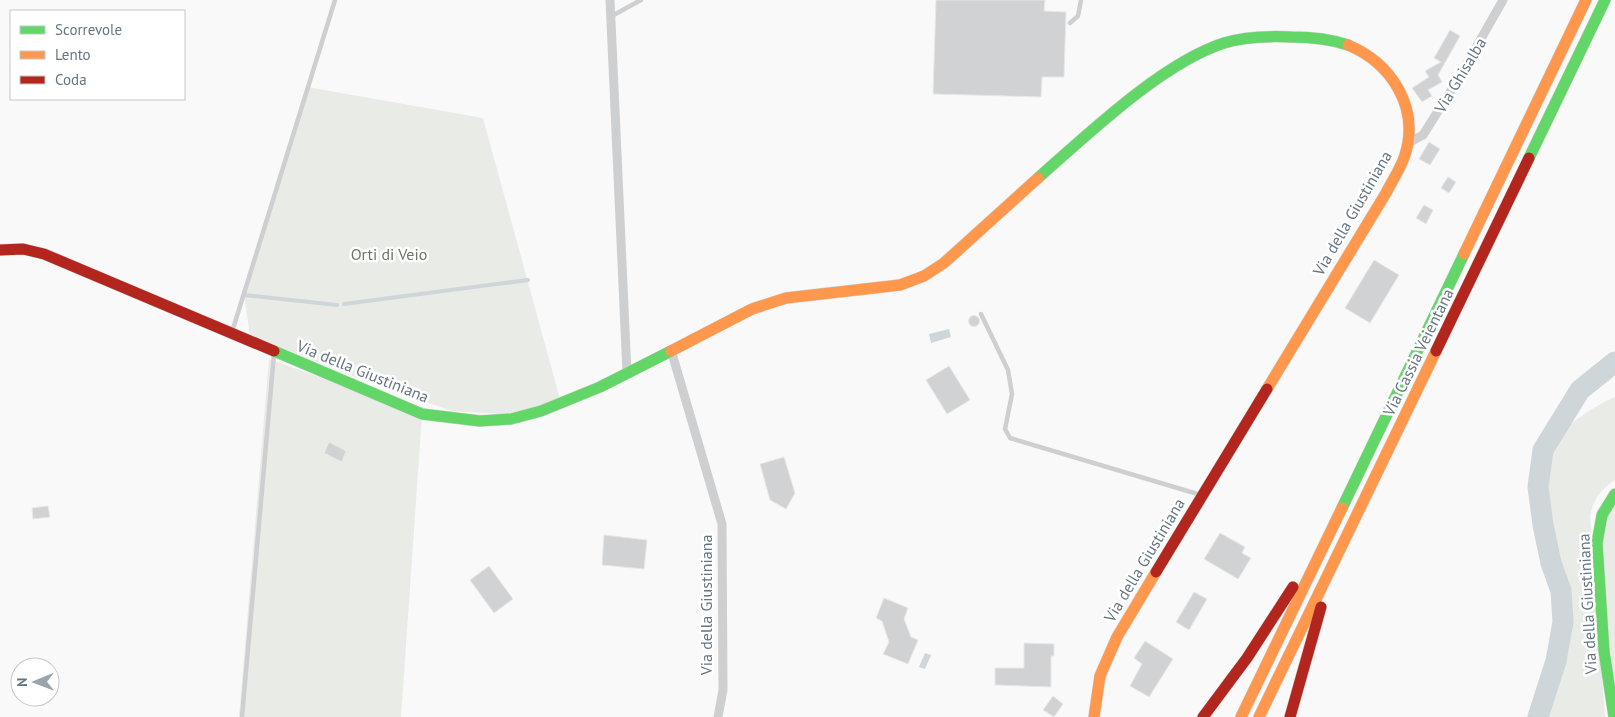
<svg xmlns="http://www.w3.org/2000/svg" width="1615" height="717" font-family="'PT Sans',sans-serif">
	<rect width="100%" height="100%" fill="#f9f9f9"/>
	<g fill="#e8ebe6">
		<polygon points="307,87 483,118 561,403 503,414 452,411 360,379 250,335 244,295"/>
		<polygon points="269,359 422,414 401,717 239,717"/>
		<path d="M1615 397V480C1600 490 1594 498 1590 516L1605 717H1541C1553 687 1575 628 1569 596 1565 579 1549 572 1544 554 1541 542 1540 522 1541 509 1542 499 1547 489 1549 479 1552 464 1549 448 1559 435 1569 423 1600 403 1615 397Z"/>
		<polygon points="1615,502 1615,704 1600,532"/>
	</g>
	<g fill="#ced6d9">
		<polygon points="949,329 951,337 931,343 929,334"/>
		<polygon points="925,653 931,655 925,669 919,667"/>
	</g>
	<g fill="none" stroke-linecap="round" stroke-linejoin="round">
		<g stroke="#ced6d9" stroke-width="4">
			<polyline points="244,295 337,305"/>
			<polyline points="344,304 528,280"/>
		</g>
		<polyline stroke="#ced6d9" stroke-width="21" points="1538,717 1556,661 1563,622 1561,591 1551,563 1543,525 1538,487 1543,450 1580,390 1615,362"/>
	</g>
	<g fill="#d0d2d3" stroke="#e8e8e8">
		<polygon points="936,0 1045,0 1044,11 1066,12 1064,77 1042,77 1041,97 933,94"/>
		<polygon points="1450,30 1460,36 1438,75 1442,82 1428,90 1432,96 1422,102 1412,88 1429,77 1425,71 1441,62 1434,58"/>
		<polygon points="1429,142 1440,149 1430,165 1419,159"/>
		<polygon points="1448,177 1456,182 1449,193 1441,188"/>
		<polygon points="1424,205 1433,210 1426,224 1416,218"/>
		<polygon points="1374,260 1399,275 1370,323 1345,308"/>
		<circle cx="974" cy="321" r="5.5"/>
		<polygon points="949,366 970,400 947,414 926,380"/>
		<polygon points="329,442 346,451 342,462 324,453"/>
		<polygon points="784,457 795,493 786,509 770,500 760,464"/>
		<polygon points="48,506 50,517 33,519 32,508"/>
		<polygon points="1220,533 1245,547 1242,553 1251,558 1238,579 1204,559"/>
		<polygon points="604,535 647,540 644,569 602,565"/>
		<polygon points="489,566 513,599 494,613 470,580"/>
		<polygon points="1194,592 1207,599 1189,630 1176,622"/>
		<polygon points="884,598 908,608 904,619 911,637 918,640 908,664 883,654 889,642 882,621 876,618"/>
		<polygon points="1145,641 1173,659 1149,697 1130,686 1142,664 1134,658"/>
		<polygon points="1024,643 1054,644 1054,656 1051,656 1051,687 995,685 995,668 1024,668"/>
		<polygon points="1053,696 1063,704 1054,717 1043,710"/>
	</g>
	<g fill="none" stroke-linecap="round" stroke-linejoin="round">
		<defs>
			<g id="fast">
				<polyline points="1529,158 1605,0"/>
				<path d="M1038 178C1088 134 1162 63 1224 43 1246 36 1270 36 1292 37 1312 37 1330 39 1348 45"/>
				<polyline points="274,351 422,414 480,421 511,419 541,411 600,387 671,351"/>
				<polyline points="1342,508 1464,254"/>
				<polyline points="1614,717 1604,651 1597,543 1602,515 1615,494"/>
			</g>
			<g id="slow">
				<polyline points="1464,254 1586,0"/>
				<polyline points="671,351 752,309 786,298 900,285 924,276 944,263 1038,178"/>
				<path d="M1267 389 1386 193C1392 181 1401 168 1405 155 1420 107 1391 63 1348 45"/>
				<polyline points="1094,717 1100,676 1117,637 1156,572"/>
				<polyline points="1241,717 1342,508"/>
				<polyline points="1259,717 1436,351"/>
			</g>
			<g id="jam">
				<polyline points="0,250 23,249 44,254 274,351"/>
				<polyline points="1436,351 1529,158"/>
				<polyline points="1156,572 1267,389"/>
				<polyline points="1203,717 1247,658 1293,587"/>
				<polyline points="1290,717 1321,607"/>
			</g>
		</defs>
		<use href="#fast" stroke="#d5d6d7" stroke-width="12"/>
		<use href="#slow" stroke="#d5d6d7" stroke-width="12"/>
		<use href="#jam" stroke="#d5d6d7" stroke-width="12"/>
		<g stroke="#cecfd0" stroke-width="4.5">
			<polyline points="610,17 641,0"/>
			<polyline points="1070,23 1078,16 1081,0"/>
			<polyline points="981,314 1008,370 1012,394 1005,429 1010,438 1201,495"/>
			<polyline points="232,332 335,0"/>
			<polyline points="242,717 274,354"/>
		</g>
		<g stroke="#cecfd0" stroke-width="9">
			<polyline points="610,0 627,373"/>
			<polyline points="1408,143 1423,135 1457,81 1503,0"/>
			<polyline points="671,350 722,524 723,690 718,717"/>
		</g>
		<use href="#fast" stroke="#63d668" stroke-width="11"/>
		<use href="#slow" stroke="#ff974d" stroke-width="11"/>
		<use href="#jam" stroke="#b3261e" stroke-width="11"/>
	</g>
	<g text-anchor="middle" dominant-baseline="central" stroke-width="5" stroke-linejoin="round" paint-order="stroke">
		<g font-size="16" fill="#657683" stroke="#fff">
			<text transform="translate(1460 75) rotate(-59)">Via Ghisalba</text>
			<text transform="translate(1352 213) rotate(-60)">Via della Giustiniana</text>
			<text transform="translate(1418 352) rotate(-64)">Via Cassia Veientana</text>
			<text transform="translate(363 371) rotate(22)">Via della Giustiniana</text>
			<text transform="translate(1144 560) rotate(-59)">Via della Giustiniana</text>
			<text transform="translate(1587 604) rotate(-93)">Via della Giustiniana</text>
			<text transform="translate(706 605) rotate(-90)">Via della Giustiniana</text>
		</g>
		<g font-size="16" fill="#687a64" stroke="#fff">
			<text x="389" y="254">Orti di Veio</text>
		</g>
	</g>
	<rect x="10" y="10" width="175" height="90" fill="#ffffff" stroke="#c1c8cd"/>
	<rect x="20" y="26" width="25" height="8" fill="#63d668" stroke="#c1c8cd"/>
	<text x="55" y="35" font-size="15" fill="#657683">Scorrevole</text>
	<rect x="20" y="51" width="25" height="8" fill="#ff974d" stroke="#c1c8cd"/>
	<text x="55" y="60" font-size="15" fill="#657683">Lento</text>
	<rect x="20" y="76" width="25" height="8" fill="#b3261e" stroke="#c1c8cd"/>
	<text x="55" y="85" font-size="15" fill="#657683">Coda</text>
	<g transform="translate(35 682) rotate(269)"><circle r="24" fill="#ffffff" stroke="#c1c8cd"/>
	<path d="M0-4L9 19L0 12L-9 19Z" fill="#99a4ac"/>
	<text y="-8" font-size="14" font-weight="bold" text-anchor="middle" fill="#657683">N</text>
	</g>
</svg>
